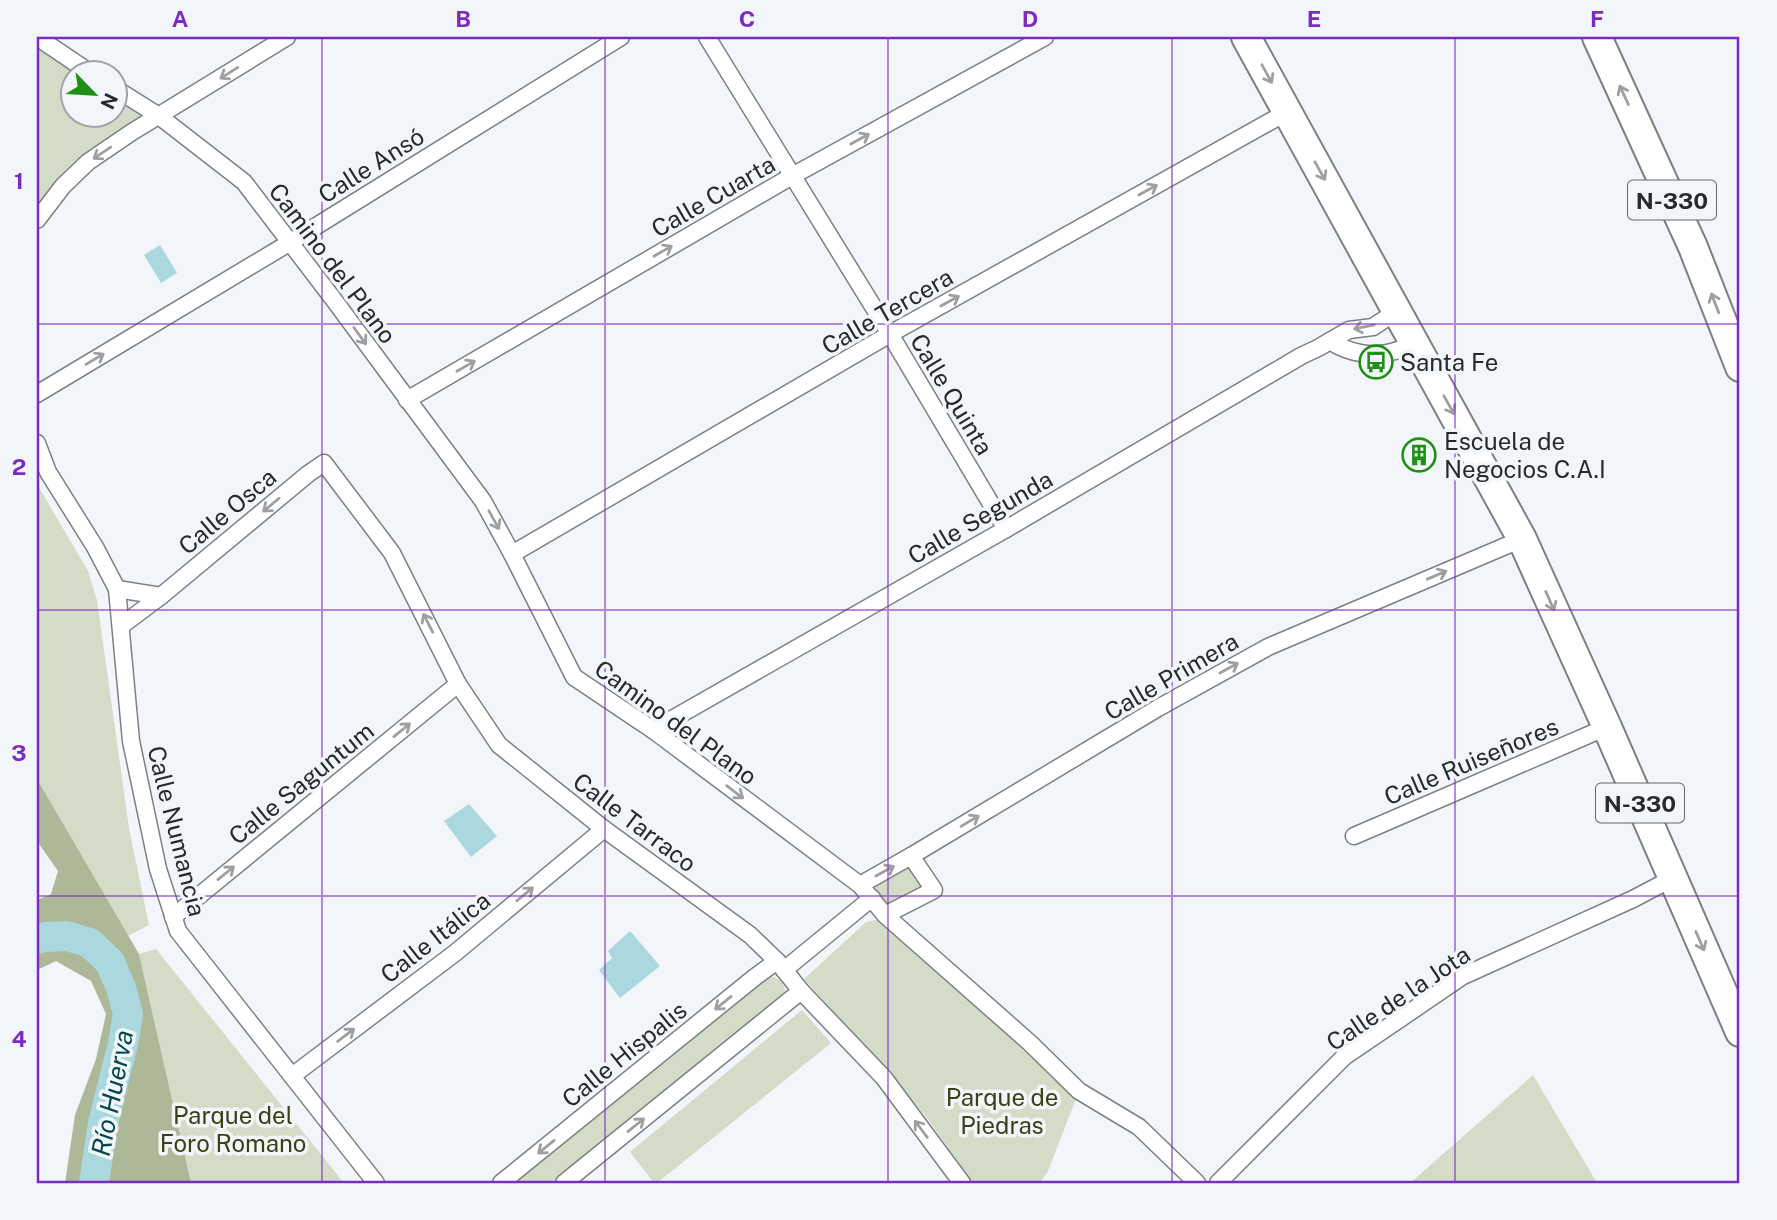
<svg xmlns="http://www.w3.org/2000/svg" width="1777" height="1220" font-family="'Public Sans',sans-serif">
	<rect width="100%" height="100%" fill="#f2f6fa"/>
	<g fill="#d3dcc7">
		<polygon points="37,37 92,73 74,74 74,116 116,116 116,89 159,116 88,162 37,220 37,150 38,147 37,144"/>
		<polygon points="37,484 88,571 97,600 129,828 149,925 128,936 37,779"/>
		<polygon points="911,856 931,889 886,911 867,886"/>
		<polygon points="885,918 1079,1091 1048,1171 1040,1183 973,1183 927,1118 880,1062 804,979 866,922"/>
		<polygon points="156,949 344,1183 191,1183 139,954"/>
		<polygon points="775,977 782,981 785,991 782,1000 553,1183 511,1183 591,1122 766,978"/>
		<polygon points="802,1010 831,1043 657,1183 654,1183 630,1152"/>
		<polygon points="1533,1075 1597,1183 1410,1183"/>
	</g>
	<polygon fill="#acb898" points="37,779 139,954 191,1183 65,1183 75,1115 96,1059 106,1014 91,981 56,961 37,970 37,900 51,894 58,871 37,841"/>
	<g fill="#abd7de">
		<polygon points="160,245 177,273 161,283 144,255"/>
		<polygon points="469,804 497,836 471,857 444,821"/>
		<polygon points="630,931 660,966 620,998 599,970 612,958 608,951"/>
	</g>
	<g fill="none" stroke-linecap="round" stroke-linejoin="round">
		<polyline stroke="#abd7de" stroke-width="30" points="37,939 45,937 67,936 90,943 110,962 121,988 128,1014 123,1044 103,1123 94,1183"/>
		<defs>
			<g id="minor">
				<polyline points="37,37 92,74"/>
				<polyline points="707,37 890,334 1006,529"/>
				<polyline points="116,89 159,116 244,182 334,300 483,501 512,554 574,677 653,730 860,885 885,915 1030,1043 1079,1091 1139,1127 1197,1183"/>
				<polyline points="37,220 63,186 88,162 132,132 287,37"/>
				<path d="M1330 341C1348 353 1373 358 1395 351 1402 349 1409 346 1416 345"/>
				<polyline points="37,394 289,243 621,37"/>
				<polyline points="407,400 792,176 1045,37"/>
				<polyline points="37,443 48,472 95,547 117,589 131,741 158,869 178,931 376,1183"/>
				<polyline points="512,554 890,334 1287,112"/>
				<polyline points="117,589 161,596 308,474 324,463 392,553 458,684 499,745 604,829 750,935 777,961 801,991 884,1078 962,1183"/>
				<polyline points="121,626 161,596"/>
				<polyline points="653,730 1006,529 1301,356 1318,348 1349,330 1373,327 1388,317 1396,308"/>
				<polyline points="1354,836 1607,727"/>
				<polyline points="860,885 911,856 1158,708 1268,647 1522,539"/>
				<polyline points="885,915 934,890 911,856"/>
				<polyline points="173,917 458,684"/>
				<polyline points="784,970 872,898"/>
				<polyline points="292,1076 455,953 604,829"/>
				<polyline points="501,1183 755,977 777,961"/>
				<polyline points="564,1183 801,991"/>
				<polyline points="1218,1183 1344,1057 1463,976 1633,899 1673,878"/>
			</g>
			<g id="trunk">
				<polyline points="1246,37 1522,539 1607,727 1740,1032"/>
				<polyline points="1597,37 1693,247 1740,367"/>
			</g>
		</defs>
		<use href="#minor" stroke="#7c8083" stroke-width="19"/>
		<use href="#trunk" stroke="#7c8083" stroke-width="32"/>
		<use href="#minor" stroke="#fff" stroke-width="16"/>
		<use href="#trunk" stroke="#fff" stroke-width="28"/>
	</g>
	<defs><path id="oneway-shaft" d="M-6 0H5M1.5-3L5.5 0L1.5 3" fill="none" stroke-width="1.6" stroke-linecap="round" stroke-linejoin="round" transform="scale(1.75)"/></defs>
	<g stroke="#9e9f9f">
		<use href="#oneway-shaft" transform="translate(229 73) rotate(148)"/>
		<use href="#oneway-shaft" transform="translate(1267 74) rotate(61)"/>
		<use href="#oneway-shaft" transform="translate(1624 95) rotate(-115)"/>
		<use href="#oneway-shaft" transform="translate(860 139) rotate(-29)"/>
		<use href="#oneway-shaft" transform="translate(102 153) rotate(146)"/>
		<use href="#oneway-shaft" transform="translate(1320 171) rotate(61)"/>
		<use href="#oneway-shaft" transform="translate(1148 190) rotate(-29)"/>
		<use href="#oneway-shaft" transform="translate(663 251) rotate(-30)"/>
		<use href="#oneway-shaft" transform="translate(950 301) rotate(-29)"/>
		<use href="#oneway-shaft" transform="translate(1715 303) rotate(-111)"/>
		<use href="#oneway-shaft" transform="translate(1364 327) rotate(169)"/>
		<use href="#oneway-shaft" transform="translate(360 336) rotate(54)"/>
		<use href="#oneway-shaft" transform="translate(95 359) rotate(-31)"/>
		<use href="#oneway-shaft" transform="translate(466 366) rotate(-30)"/>
		<use href="#oneway-shaft" transform="translate(1449 405) rotate(61)"/>
		<use href="#oneway-shaft" transform="translate(271 505) rotate(140)"/>
		<use href="#oneway-shaft" transform="translate(494 520) rotate(61)"/>
		<use href="#oneway-shaft" transform="translate(1437 575) rotate(-23)"/>
		<use href="#oneway-shaft" transform="translate(1550 601) rotate(66)"/>
		<use href="#oneway-shaft" transform="translate(428 623) rotate(-117)"/>
		<use href="#oneway-shaft" transform="translate(1229 668) rotate(-29)"/>
		<use href="#oneway-shaft" transform="translate(402 730) rotate(-39)"/>
		<use href="#oneway-shaft" transform="translate(735 792) rotate(37)"/>
		<use href="#oneway-shaft" transform="translate(970 821) rotate(-31)"/>
		<use href="#oneway-shaft" transform="translate(885 871) rotate(-29)"/>
		<use href="#oneway-shaft" transform="translate(226 873) rotate(-39)"/>
		<use href="#oneway-shaft" transform="translate(525 894) rotate(-40)"/>
		<use href="#oneway-shaft" transform="translate(1700 941) rotate(66)"/>
		<use href="#oneway-shaft" transform="translate(723 1003) rotate(141)"/>
		<use href="#oneway-shaft" transform="translate(346 1035) rotate(-37)"/>
		<use href="#oneway-shaft" transform="translate(636 1125) rotate(-39)"/>
		<use href="#oneway-shaft" transform="translate(921 1129) rotate(-127)"/>
		<use href="#oneway-shaft" transform="translate(546 1147) rotate(141)"/>
	</g>
	<path fill="none" stroke="#7b2cbf" stroke-width="2" stroke-opacity="0.55" d="M322 37V1183M605 37V1183M888 37V1183M1172 37V1183M1455 37V1183M37 324H1740M37 610H1740M37 896H1740"/>
	<defs>
		<symbol id="bus-ring" viewBox="-11 -11 22 22"><circle r="9.5" fill="#f2f6fa" stroke="#1f8f15" stroke-width="1.5"/><path d="M-5-6H5V4H4V6H2V4H-2V6H-4V4H-5ZM-3.5-4V0h7V-4ZM-3.5 1.2v1.5H-2V1.2ZM2 1.2v1.5H3.5V1.2Z" fill="#1f8f15"/></symbol>
		<symbol id="building-ring" viewBox="-11 -11 22 22"><circle r="9.5" fill="#f2f6fa" stroke="#1f8f15" stroke-width="1.5"/><path d="M-4-6H4V6H1V3H-1V6H-4ZM-2.5-4.3h1.7v1.8h-1.7ZM.8-4.3h1.7v1.8H.8ZM-2.5-1h1.7V.8h-1.7ZM.8-1h1.7V.8H.8Z" fill="#1f8f15"/></symbol>
	</defs>
	<g fill-rule="evenodd">
		<use href="#bus-ring" x="1357" y="343" width="38" height="38"/>
		<use href="#building-ring" x="1400" y="436" width="38" height="38"/>
	</g>
	<g text-anchor="middle" dominant-baseline="central" stroke-width="7" stroke-linejoin="round" paint-order="stroke">
		<g fill="#f2f6fa" stroke="#646668" stroke-width="2">
			<rect x="1628" y="180.5" width="88" height="39" rx="5"/>
			<rect x="1596" y="783.5" width="88" height="39" rx="5"/>
		</g>
		<g font-size="23" font-weight="bold" fill="#27292a">
			<text x="1672" y="200">N-330</text>
			<text x="1640" y="803">N-330</text>
		</g>
		<g font-size="24" fill="#27292a" stroke="#f2f6fa">
			<text transform="translate(371 165) rotate(-32)">Calle Ansó</text>
			<text transform="translate(713 196) rotate(-30)">Calle Cuarta</text>
			<text transform="translate(333 263) rotate(53)">Camino del Plano</text>
			<text transform="translate(887 311) rotate(-30)">Calle Tercera</text>
			<text transform="translate(952 394) rotate(59)">Calle Quinta</text>
			<text transform="translate(227 511) rotate(-40)">Calle Osca</text>
			<text transform="translate(980 517) rotate(-30)">Calle Segunda</text>
			<text transform="translate(1171 676) rotate(-30)">Calle Primera</text>
			<text transform="translate(676 722) rotate(36)">Camino del Plano</text>
			<text transform="translate(1471 761) rotate(-23)">Calle Ruiseñores</text>
			<text transform="translate(301 783) rotate(-39)">Calle Saguntum</text>
			<text transform="translate(635 822) rotate(37)">Calle Tarraco</text>
			<text transform="translate(177 831) rotate(76)">Calle Numancia</text>
			<text transform="translate(435 937) rotate(-38)">Calle Itálica</text>
			<text transform="translate(1398 998) rotate(-34)">Calle de la Jota</text>
			<text transform="translate(624 1054) rotate(-39)">Calle Hispalis</text>
		</g>
		<g font-size="24" fill="#27292a" stroke="#f2f6fa" text-anchor="start">
			<text x="1400" y="362">Santa Fe</text>
			<text x="1444" y="441">Escuela de<tspan x="1444" dy="28">Negocios C.A.I</tspan></text>
		</g>
		<g font-size="24" fill="#344311" stroke="#f2f6fa">
			<text x="1002" y="1097">Parque de<tspan x="1002" dy="28">Piedras</tspan></text>
			<text x="233" y="1115">Parque del<tspan x="233" dy="28">Foro Romano</tspan></text>
		</g>
		<g font-size="26" font-style="italic" fill="#03464e" stroke="#f2f6fa">
			<text transform="translate(112 1093) rotate(-79)">Río Huerva</text>
		</g>
	</g>
	<rect width="1777" height="1220" fill="none" stroke="#f2f6fa" stroke-width="77"/>
	<g transform="translate(94 94) rotate(115)"><circle r="33" fill="#f2f6fa" stroke="#a1a4a7" stroke-width="2"/>
	<path d="M0-5L12 26L0 18L-12 26Z" fill="#1f8f15"/>
	<text y="-10" font-size="19" font-weight="bold" text-anchor="middle" fill="#27292a">N</text>
	</g>
	<rect x="38" y="38" width="1700" height="1144" fill="none" stroke="#7b2cbf" stroke-width="2.5"/>
	<g font-size="23" text-anchor="middle" font-weight="bold" fill="#7b2cbf">
		<text x="180" y="27">A</text>
		<text x="463" y="27">B</text>
		<text x="747" y="27">C</text>
		<text x="1030" y="27">D</text>
		<text x="1314" y="27">E</text>
		<text x="1597" y="27">F</text>
		<text x="19" y="189">1</text>
		<text x="19" y="475">2</text>
		<text x="19" y="761">3</text>
		<text x="19" y="1047">4</text>
	</g>
</svg>
